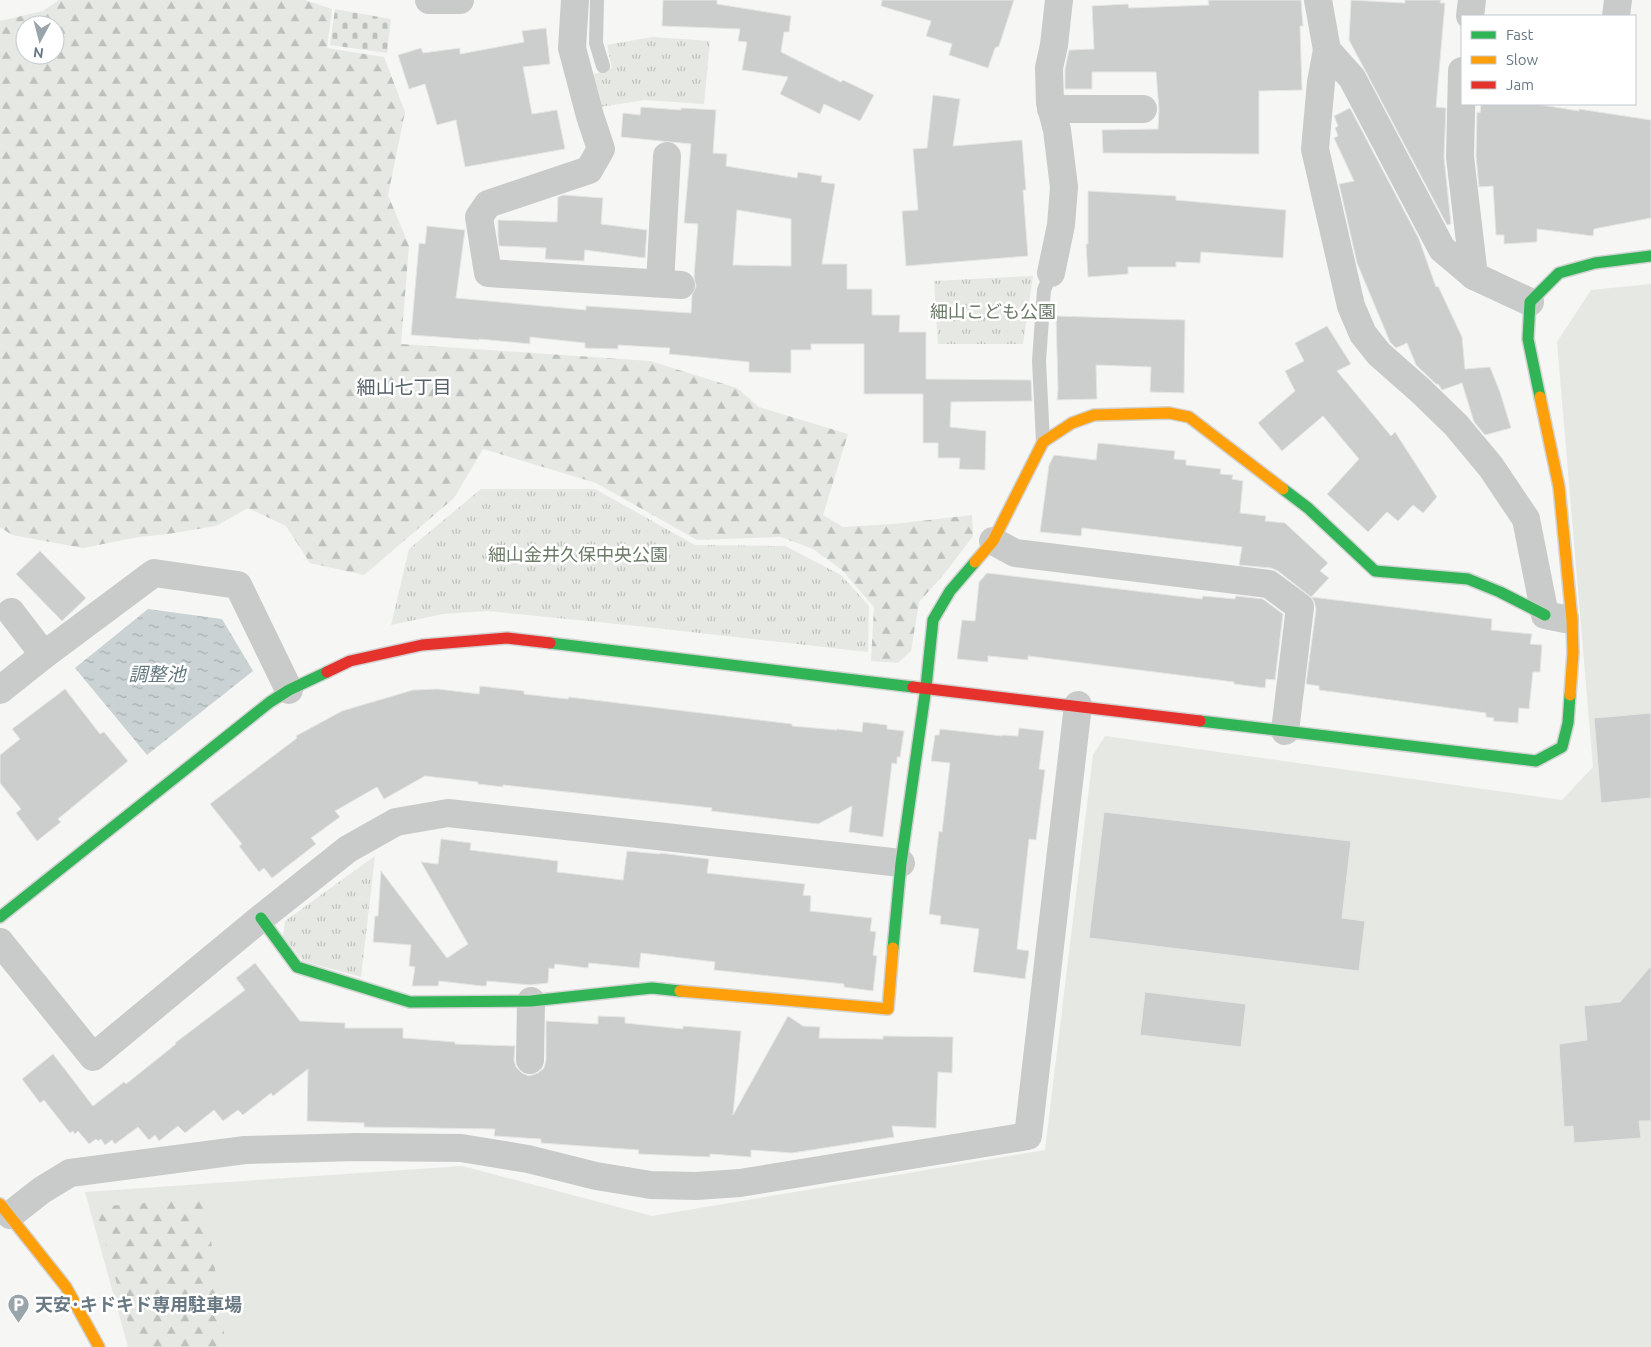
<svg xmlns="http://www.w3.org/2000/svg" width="1651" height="1347" font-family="Ubuntu,'Noto Sans JP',sans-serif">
	<defs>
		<pattern id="forest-firs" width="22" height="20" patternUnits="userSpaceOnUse" patternTransform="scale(1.25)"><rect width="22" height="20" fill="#e5e8e3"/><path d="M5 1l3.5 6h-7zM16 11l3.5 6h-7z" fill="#bdc1bd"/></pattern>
		<pattern id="cemetery-stones" width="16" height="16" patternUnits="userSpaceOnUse" patternTransform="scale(1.25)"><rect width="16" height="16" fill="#e5e8e3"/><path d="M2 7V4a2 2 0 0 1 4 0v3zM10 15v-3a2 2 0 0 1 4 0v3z" fill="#bdc1bd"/></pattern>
		<pattern id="park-tufts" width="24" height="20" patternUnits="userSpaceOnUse" patternTransform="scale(1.25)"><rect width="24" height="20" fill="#e5e8e3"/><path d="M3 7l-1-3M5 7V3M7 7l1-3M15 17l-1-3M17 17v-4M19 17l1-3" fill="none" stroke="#bdc1bd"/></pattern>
		<pattern id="water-ripples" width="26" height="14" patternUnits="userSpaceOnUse" patternTransform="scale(1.25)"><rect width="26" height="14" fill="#cad2d4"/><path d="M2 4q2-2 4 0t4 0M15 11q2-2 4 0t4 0" fill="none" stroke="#a8afb1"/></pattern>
	</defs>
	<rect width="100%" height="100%" fill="#f6f6f5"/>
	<polygon fill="#e5e8e3" points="1651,284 1651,1347 128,1347 85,1192 462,1166 652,1216 1045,1150 1093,755 1105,736 1562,800 1593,767 1557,342 1591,290"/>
	<g fill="url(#forest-firs)" fill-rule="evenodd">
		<path d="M59 0H305L332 9 327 48 384 57 405 112 388 195 409 246 401 344 650 361 737 388 759 407 848 434 823 515 843 527 894 524 972 515 973 536 945 573 919 602 911 651 898 663 871 661 874 607 842 570 813 549 781 537 697 540 596 483 483 449 454 498 364 575 310 563 286 526 248 508 216 526 168 534 138 537 83 548 12 535 0 527V21L43 11ZM25 25H55V55H25Z"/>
		<polygon points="205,1198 226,1347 135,1347 95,1207"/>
	</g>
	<polygon fill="url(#cemetery-stones)" points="335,9 391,19 387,53 330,45"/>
	<g fill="url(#park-tufts)">
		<polygon points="652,37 710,41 704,104 644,100 600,107 589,76 612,68 607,45"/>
		<polygon points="1033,276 1023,344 938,344 934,281"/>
		<polygon points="481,489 595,489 695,545 785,546 841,575 869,606 868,652 647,627 487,611 443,614 391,625 409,549"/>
		<polygon points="375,856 361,977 303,961 283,936 285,921"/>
	</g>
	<polygon fill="url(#water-ripples)" points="148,609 222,619 253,671 147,755 75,668"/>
	<g fill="#cccece" stroke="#e6e6e5" fill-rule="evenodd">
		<polygon points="663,0 717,0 717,4 791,16 789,32 784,32 781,52 841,82 843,80 874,95 860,121 824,104 820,114 780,94 788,77 742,70 747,42 738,41 740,29 662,26"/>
		<polygon points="882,0 1014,0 999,46 995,48 988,68 949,55 952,44 926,36 931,21 881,6"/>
		<polygon points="1208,0 1301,0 1303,26 1300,26 1302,90 1259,91 1259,154 1103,153 1102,130 1158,129 1159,109 1156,72 1092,72 1092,89 1065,89 1065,69 1069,50 1094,49 1092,6 1128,4 1129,8 1209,5"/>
		<polygon points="1351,0 1405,3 1405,0 1441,0 1440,3 1445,3 1436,107 1446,108 1444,157 1451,224 1447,225 1349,40"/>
		<polygon points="546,28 550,64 523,67 532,114 557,110 565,149 465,167 456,120 437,125 425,84 409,89 398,55 421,48 423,53 460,48 460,54 524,42 522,31"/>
		<polygon points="933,95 960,99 953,146 1022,140 1026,190 1023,190 1028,256 906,266 902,211 918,210 913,149 927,148"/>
		<polygon points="1481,104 1536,104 1579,111 1579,109 1651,120 1651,218 1594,229 1593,236 1537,229 1537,242 1504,244 1504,235 1496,235 1493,186 1479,187 1476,156 1477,112 1480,113"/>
		<path d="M641 107 681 110V108L716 110 713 153 727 154 726 166 797 178 798 172 822 176 821 182 835 184 822 264H847V289H872V315H900L899 332H926V379L1031 380 1032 401 951 402 950 427 986 431 985 470 959 469 960 458H938V443H923V394H864V344H811V350H791V373L749 372V362L669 354 670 348 618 345V349L585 348V343L530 337V344L479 339V340L411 335 419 243 425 244 427 226 465 230 456 298 586 310V306L691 313 692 295 696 286 694 277 698 224 684 223 691 144 621 137 623 113 640 115ZM737 210 791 219V266L733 265Z"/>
		<polygon points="1350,108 1419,239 1436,287 1438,286 1462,337 1465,369 1490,367 1500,392 1511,428 1485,435 1474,422 1462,383 1442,390 1438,384 1436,384 1416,365 1407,343 1396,348 1390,342 1357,263 1339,184 1354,181 1334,138 1338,136 1335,128 1338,126 1334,116"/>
		<polygon points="1088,191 1176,196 1176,200 1286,210 1283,258 1201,252 1200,263 1176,262 1176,267 1128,267 1128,274 1088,277 1086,244 1088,244"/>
		<polygon points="563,195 603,198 601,224 647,230 645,258 585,250 584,261 545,259 546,248 499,246 498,236 498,220 557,222 558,197"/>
		<polygon points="1056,316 1185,320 1184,393 1150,392 1151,367 1096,365 1097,399 1057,400 1058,389"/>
		<polygon points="1327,326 1351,364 1337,371 1391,436 1395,432 1437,497 1423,513 1413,505 1398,521 1387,512 1368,532 1327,494 1359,459 1323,416 1282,451 1258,423 1295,391 1285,371 1304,361 1295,343"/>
		<polygon points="1098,443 1175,451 1174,459 1186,460 1186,465 1221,469 1220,474 1233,475 1232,479 1243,481 1240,513 1266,516 1265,521 1285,523 1328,563 1320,571 1329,578 1311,597 1278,571 1271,568 1239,565 1242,547 1082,528 1081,536 1040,532 1049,465 1054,455 1096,460"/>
		<polygon points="40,551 86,598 62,621 16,574"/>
		<polygon points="987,573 1202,599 1203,596 1235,599 1236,596 1263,599 1283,614 1275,680 1266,679 1265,688 1234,684 1234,682 1028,656 1028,660 988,656 988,662 957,659 962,620 975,621 979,582"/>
		<polygon points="1311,597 1492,619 1491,630 1532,634 1530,644 1542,645 1540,672 1533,672 1529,709 1519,708 1518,723 1493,721 1494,718 1486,717 1486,713 1319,690 1319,686 1306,684 1316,609 1314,601"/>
		<polygon points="480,686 524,691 524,694 568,699 569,697 792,724 792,726 837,730 837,729 862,732 863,722 887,725 887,729 904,731 900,757 897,757 897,764 892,763 883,837 849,832 852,806 818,824 711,811 712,808 503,785 503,787 478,784 478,782 425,776 384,799 377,787 335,811 340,817 311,838 316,844 272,878 264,868 259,872 239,846 242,844 210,804 297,738 296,736 342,711 413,690 438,689 479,694"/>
		<polygon points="65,689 100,734 104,732 128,761 58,819 61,822 37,841 16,813 21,809 0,783 0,755 20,739 12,729"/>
		<polygon points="1651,713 1651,798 1601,803 1594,718"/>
		<polygon points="1019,728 1044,731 1039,769 1045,770 1036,840 1029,839 1017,949 1029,951 1025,979 973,972 979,929 940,924 941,916 929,914 939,831 942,832 950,763 931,761 935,735 939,735 940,729 1002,736 1002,735 1018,736"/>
		<polygon points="1104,812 1351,841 1342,918 1365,921 1359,971 1089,938"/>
		<polygon points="441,839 471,843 470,850 558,861 557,872 623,880 627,851 660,854 660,853 709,859 707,873 805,884 803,895 811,896 810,911 872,918 870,931 876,932 873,955 877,956 873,991 844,987 844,984 714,970 715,962 641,953 639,968 589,963 588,968 555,964 554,969 549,968 548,983 530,985 487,981 486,986 482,986 439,981 438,986 412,986 415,967 409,966 411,945 373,942 375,916 378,916 381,871 447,958 468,944 421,862 438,864"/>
		<polygon points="255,963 300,1021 345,1023 345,1028 403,1028 403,1038 455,1042 455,1044 515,1046 514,1060 516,1067 522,1073 529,1076 538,1073 544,1068 546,1060 546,1021 598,1024 598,1016 625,1017 625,1023 683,1029 683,1026 741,1031 733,1115 788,1016 803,1026 820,1027 819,1038 883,1039 883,1036 953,1037 952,1073 938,1072 936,1128 892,1126 894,1137 792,1153 751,1150 751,1157 710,1154 710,1157 638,1154 639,1150 541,1143 541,1139 494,1136 495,1129 364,1127 364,1123 307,1121 308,1069 273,1096 271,1093 243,1115 238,1110 223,1121 214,1110 185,1133 178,1126 159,1141 155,1135 149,1140 138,1127 115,1144 112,1140 105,1145 101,1139 98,1141 96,1139 89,1144 78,1131 75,1134 73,1131 70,1133 44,1100 40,1103 22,1079 53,1054 93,1106 124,1082 126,1084 176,1044 175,1043 245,990 236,978"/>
		<polygon points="1651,966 1651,1121 1639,1121 1641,1138 1574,1143 1573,1126 1564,1127 1559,1044 1587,1040 1584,1006 1620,1002"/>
		<polygon points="1145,992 1246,1004 1241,1047 1140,1035"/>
	</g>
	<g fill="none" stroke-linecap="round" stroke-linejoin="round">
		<defs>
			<g id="fast">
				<polyline points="1540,397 1528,339 1530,302 1559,273 1595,263 1651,256"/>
				<polyline points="1283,489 1308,508 1375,571 1468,579 1500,592 1545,615"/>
				<polyline points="550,643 913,687"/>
				<polyline points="1200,721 1536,761 1562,747 1568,723 1570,695"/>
				<polyline points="0,917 270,702 289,690 327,672"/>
				<polyline points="261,918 297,967 410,1002 531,1001 652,988 680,991"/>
				<polyline points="893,948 901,863 926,687 933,620 950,591 975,562"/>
			</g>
			<g id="slow">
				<polyline points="1540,397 1559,487 1572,620 1573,653 1570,695"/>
				<polyline points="975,562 993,541 1043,442 1072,423 1094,415 1169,413 1189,417 1283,489"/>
				<polyline points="680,991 888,1009 893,948"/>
				<polyline points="0,1204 66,1287 99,1347"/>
			</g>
			<g id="jam">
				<polyline points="327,672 350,661 422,645 507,638 550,643"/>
				<polyline points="913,687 1200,721"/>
			</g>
		</defs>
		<use href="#fast" stroke="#d2d3d3" stroke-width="14"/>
		<use href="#slow" stroke="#d2d3d3" stroke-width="14"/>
		<use href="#jam" stroke="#d2d3d3" stroke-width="14"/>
		<g stroke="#c9caca" stroke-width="14">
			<polyline points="597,0 596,43 603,66"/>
			<polyline points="1043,442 1039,361 1044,290 1051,273"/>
		</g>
		<g stroke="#c9caca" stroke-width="28">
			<polyline points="429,0 460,0"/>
			<polyline points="575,0 572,48 590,116 601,149 589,170 488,204 479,217 488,273 681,285"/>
			<polyline points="1318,0 1327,50 1352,78 1442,249 1474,276 1530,302"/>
			<polyline points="1470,16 1472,0"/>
			<polyline points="1616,16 1618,0"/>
			<polyline points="1327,50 1321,82 1315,149 1351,306 1363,334 1379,354 1421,391 1456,425 1491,467 1526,519 1545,615 1565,619"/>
			<polyline points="1462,71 1460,157 1474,276"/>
			<polyline points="1051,109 1143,109"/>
			<polyline points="1051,273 1061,225 1064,187 1057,130 1050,103 1049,68 1054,45 1059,0"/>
			<polyline points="660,283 667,156"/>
			<polyline points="993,541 1015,553 1269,584 1300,607 1285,731"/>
			<polyline points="11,612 44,655"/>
			<polyline points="0,690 44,655 154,573 238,585 289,690"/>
			<polyline points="0,942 93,1057 261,918 348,849 396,822 448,813 901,863"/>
			<polyline points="530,1060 531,1001"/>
			<polyline points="10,1215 42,1190 70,1173 245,1150 357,1147 461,1148 528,1159 596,1176 651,1185 696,1186 740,1183 1028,1136 1078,705"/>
		</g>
		<use href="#fast" stroke="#30b455" stroke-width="11"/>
		<use href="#slow" stroke="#ff9f0a" stroke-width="11"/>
		<use href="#jam" stroke="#e5322d" stroke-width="11"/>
	</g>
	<defs>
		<symbol id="parking-pin" viewBox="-11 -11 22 30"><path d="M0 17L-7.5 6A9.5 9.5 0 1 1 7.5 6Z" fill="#9aa4ab" stroke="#fff"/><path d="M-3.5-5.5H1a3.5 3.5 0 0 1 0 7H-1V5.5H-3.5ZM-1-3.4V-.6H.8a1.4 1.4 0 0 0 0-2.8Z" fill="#fff"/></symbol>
	</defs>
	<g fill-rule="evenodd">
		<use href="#parking-pin" x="6" y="1292" width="25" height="34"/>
	</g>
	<g text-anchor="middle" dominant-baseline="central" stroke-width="5" stroke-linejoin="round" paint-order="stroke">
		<g font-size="18" fill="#6b7b67" stroke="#fff">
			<text x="993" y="311">細山こども公園</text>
			<text x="578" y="554">細山金井久保中央公園</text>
		</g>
		<g font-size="18" font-weight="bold" fill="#687883" stroke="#fff" text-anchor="start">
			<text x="35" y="1304">天安･キドキド専用駐車場</text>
		</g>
		<g font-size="19" fill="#566169" stroke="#fff">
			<text x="404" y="387">細山七丁目</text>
		</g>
		<g font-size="19" font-style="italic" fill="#64797f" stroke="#fff">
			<text x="157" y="674">調整池</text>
		</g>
	</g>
	<rect x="1461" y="15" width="175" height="90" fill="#ffffff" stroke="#c3c9cd"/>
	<rect x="1471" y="31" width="25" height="8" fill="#30b455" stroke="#c3c9cd"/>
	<text x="1506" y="40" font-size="15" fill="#687883">Fast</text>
	<rect x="1471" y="56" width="25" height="8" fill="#ff9f0a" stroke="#c3c9cd"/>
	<text x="1506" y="65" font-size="15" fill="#687883">Slow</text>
	<rect x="1471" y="81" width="25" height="8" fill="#e5322d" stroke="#c3c9cd"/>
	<text x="1506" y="90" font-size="15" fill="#687883">Jam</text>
	<g transform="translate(40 40) rotate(187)"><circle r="24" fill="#ffffff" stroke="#c3c9cd"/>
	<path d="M0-4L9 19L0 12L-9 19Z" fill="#9aa4ab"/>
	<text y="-8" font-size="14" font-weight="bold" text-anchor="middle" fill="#687883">N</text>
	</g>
</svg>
